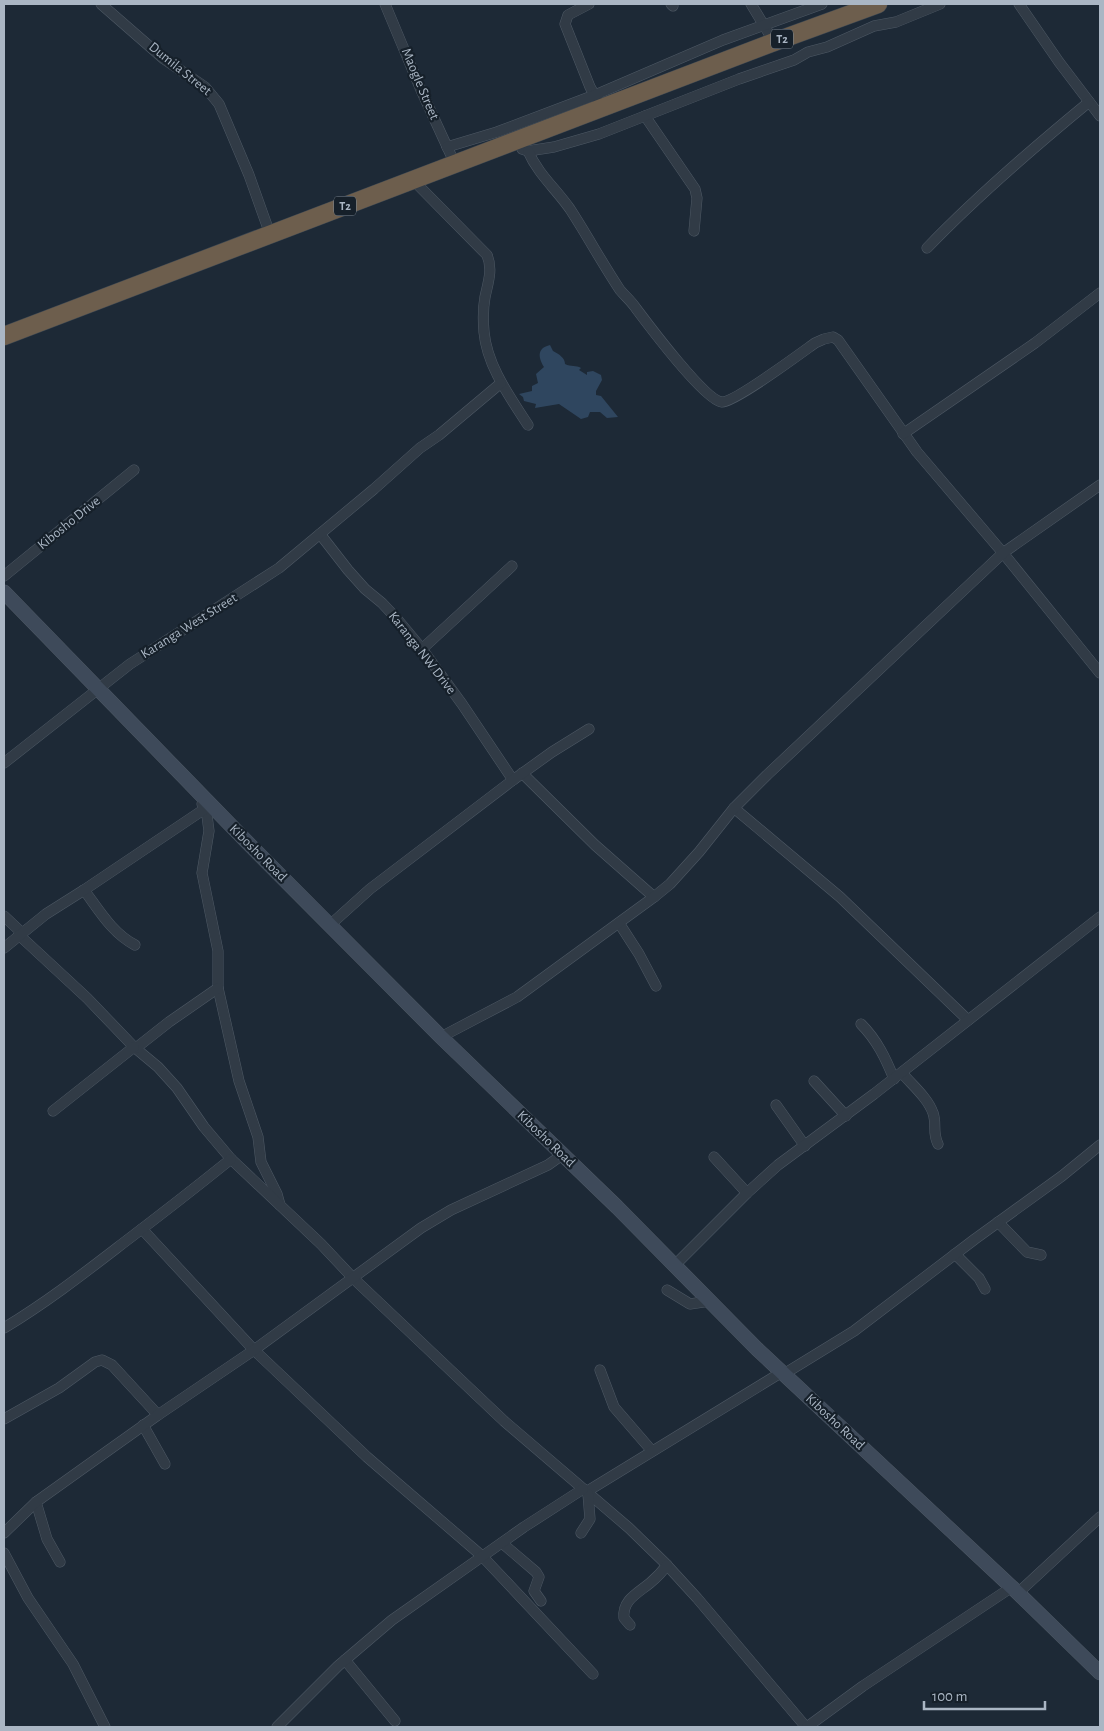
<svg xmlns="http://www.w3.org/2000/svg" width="1104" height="1731" font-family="'Alegreya Sans',sans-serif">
	<rect width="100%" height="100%" fill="#1d2936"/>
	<path fill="#2f465f" d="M550 345 553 351C559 354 565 358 565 364 571 367 576 365 581 368L579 370 587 375V372L593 371 601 375 602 380 596 391V395L601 396 618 417 607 418 600 412H590L588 417 581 419 559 404 535 408 536 404 524 401 523 397 519 394 532 391V386L538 383 536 374 544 367C538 357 537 348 550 345Z"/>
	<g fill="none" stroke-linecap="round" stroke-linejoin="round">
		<defs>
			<g id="street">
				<polyline points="101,4 164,59 205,87 219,104 249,175 270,234"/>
				<polyline points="385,4 421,90 455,164"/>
				<polyline points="589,4 568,15 565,24 590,87 598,101"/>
				<polyline points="671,4 673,6"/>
				<polyline points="751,4 774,42"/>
				<polyline points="1019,4 1059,62 1100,116"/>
				<polyline points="645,116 695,189 697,198 694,231"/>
				<polyline points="447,147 497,132 595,95 723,40 822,4"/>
				<polyline points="522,149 528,151 554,147 599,134 739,79 794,60 808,52 827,47 874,26 896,22 940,4"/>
				<path d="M528 151C538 174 556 189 570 209 587 235 602 263 620 290 625 296 631 301 635 307 647 323 705 401 722 402 735 402 801 353 815 343L824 339 833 337 838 340 917 452 1003 553 1100 673"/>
				<path d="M413 180 487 255C493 269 488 283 485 297 483 308 483 320 484 332 487 366 510 397 528 425"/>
				<path d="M927 248C977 196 1033 148 1089 102"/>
				<polyline points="903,434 1035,343 1100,293"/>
				<polyline points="320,534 348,570 365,589 382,603 397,619 422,649 462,704 513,780"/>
				<polyline points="4,576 134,470"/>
				<polyline points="422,649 512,566"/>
				<polyline points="4,763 130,664 279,568 374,489 420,448 439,435 501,383"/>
				<polyline points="522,773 595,845 654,897"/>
				<polyline points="206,808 209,831 202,873 218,951 218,988 239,1081 258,1137 261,1162 277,1194 280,1205"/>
				<polyline points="734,808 840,897 968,1020"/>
				<path d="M84 890C99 910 112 933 135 945"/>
				<polyline points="4,916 22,933"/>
				<polyline points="619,923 639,954 656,986"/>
				<polyline points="330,925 370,889 513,780 552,752 589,729"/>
				<polyline points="19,935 87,998 134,1047 158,1067 177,1088 204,1127 231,1159 321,1244 353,1278 504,1421 629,1528 665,1563 697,1598 806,1727"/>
				<polyline points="4,948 46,914 84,890 206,808 202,804"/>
				<path d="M861 1024C877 1040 886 1059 894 1079"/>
				<polyline points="441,1037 517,997 654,897 670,884 699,852 734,808 767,775 1003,553 1100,485"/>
				<polyline points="136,1048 169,1022 218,988"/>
				<path d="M902 1073C912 1085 928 1098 933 1113 937 1124 932 1132 938 1144"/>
				<polyline points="814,1081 846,1116"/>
				<polyline points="776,1105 805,1146"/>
				<polyline points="53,1111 134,1047"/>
				<polyline points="714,1157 747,1193"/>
				<polyline points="998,1222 1027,1252 1041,1255"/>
				<polyline points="142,1229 254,1350 367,1457 482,1556 593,1674"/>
				<polyline points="955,1254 979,1278 985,1289"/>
				<polyline points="674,1266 747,1193 778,1165 874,1094 1100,917"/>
				<polyline points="667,1290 690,1304 710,1301"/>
				<path d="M4 1328C47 1302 83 1274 122 1244 159 1216 195 1188 231 1159"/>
				<polyline points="600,1370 614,1407 652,1451"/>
				<polyline points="784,1374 854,1331 975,1239 1062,1176 1100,1145"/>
				<polyline points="4,1419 59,1388 95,1362 102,1360 112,1365 158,1415"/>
				<polyline points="143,1425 165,1464"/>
				<polyline points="586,1492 782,1372"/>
				<polyline points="36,1502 47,1539 60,1562"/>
				<polyline points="4,1533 36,1502 85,1467 158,1415 254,1350 421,1228 451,1210 548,1165 562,1155"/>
				<polyline points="581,1533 590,1519 588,1494"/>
				<polyline points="502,1543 536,1572 539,1577 534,1591 541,1601"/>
				<polyline points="4,1553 28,1598 73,1664 105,1727"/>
				<polyline points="1018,1593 1100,1517"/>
				<path d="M630 1625 624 1618C622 1600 638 1593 650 1583 656 1578 662 1572 667 1565"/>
				<polyline points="345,1660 395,1721"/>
				<polyline points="277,1727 338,1666 392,1620 524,1527 583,1489"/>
				<polyline points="807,1727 863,1686 1012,1587"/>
			</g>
			<polyline id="secondary" points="4,592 246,841 441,1037 617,1207 757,1349 1018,1593 1100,1673"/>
			<polyline id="highway" points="4,336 774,42 878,4"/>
		</defs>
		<use href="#street" stroke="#4e5965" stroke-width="11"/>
		<use href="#secondary" stroke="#4e5965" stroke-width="15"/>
		<use href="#highway" stroke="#3b4651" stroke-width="19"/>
		<use href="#street" stroke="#313b46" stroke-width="10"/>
		<use href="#secondary" stroke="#3e4a5a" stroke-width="14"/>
		<use href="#highway" stroke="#6d5e4d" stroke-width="18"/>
	</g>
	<g text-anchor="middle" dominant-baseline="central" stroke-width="4.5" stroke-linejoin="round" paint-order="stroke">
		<g fill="#16202a" stroke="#7e8996" stroke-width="1">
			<rect x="771" y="29.5" width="22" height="19" rx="4"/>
			<rect x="334" y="196.5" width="22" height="19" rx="4"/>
		</g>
		<g font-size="12" font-weight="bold" fill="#aab6c4">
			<text x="782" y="39">T2</text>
			<text x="345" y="206">T2</text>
		</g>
		<g font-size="14" fill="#aab6c4" stroke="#16202a">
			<text transform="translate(180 69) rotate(39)">Dumila Street</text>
			<text transform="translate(420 84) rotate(67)">Maogle Street</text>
			<text transform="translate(69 523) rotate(-39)">Kibosho Drive</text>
			<text transform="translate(189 626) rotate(-32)">Karanga West Street</text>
			<text transform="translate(422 653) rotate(52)">Karanga NW Drive</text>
			<text transform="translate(258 853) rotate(45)">Kibosho Road</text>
			<text transform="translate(546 1139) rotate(44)">Kibosho Road</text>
			<text transform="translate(835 1422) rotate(43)">Kibosho Road</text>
		</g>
	</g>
	<rect width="1104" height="1731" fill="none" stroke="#aab6c4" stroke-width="10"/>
	<path d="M924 1701v8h121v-8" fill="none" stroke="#aab6c4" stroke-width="2.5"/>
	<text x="932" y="1701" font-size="15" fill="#aab6c4" stroke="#16202a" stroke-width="4" paint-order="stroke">100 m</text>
</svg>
